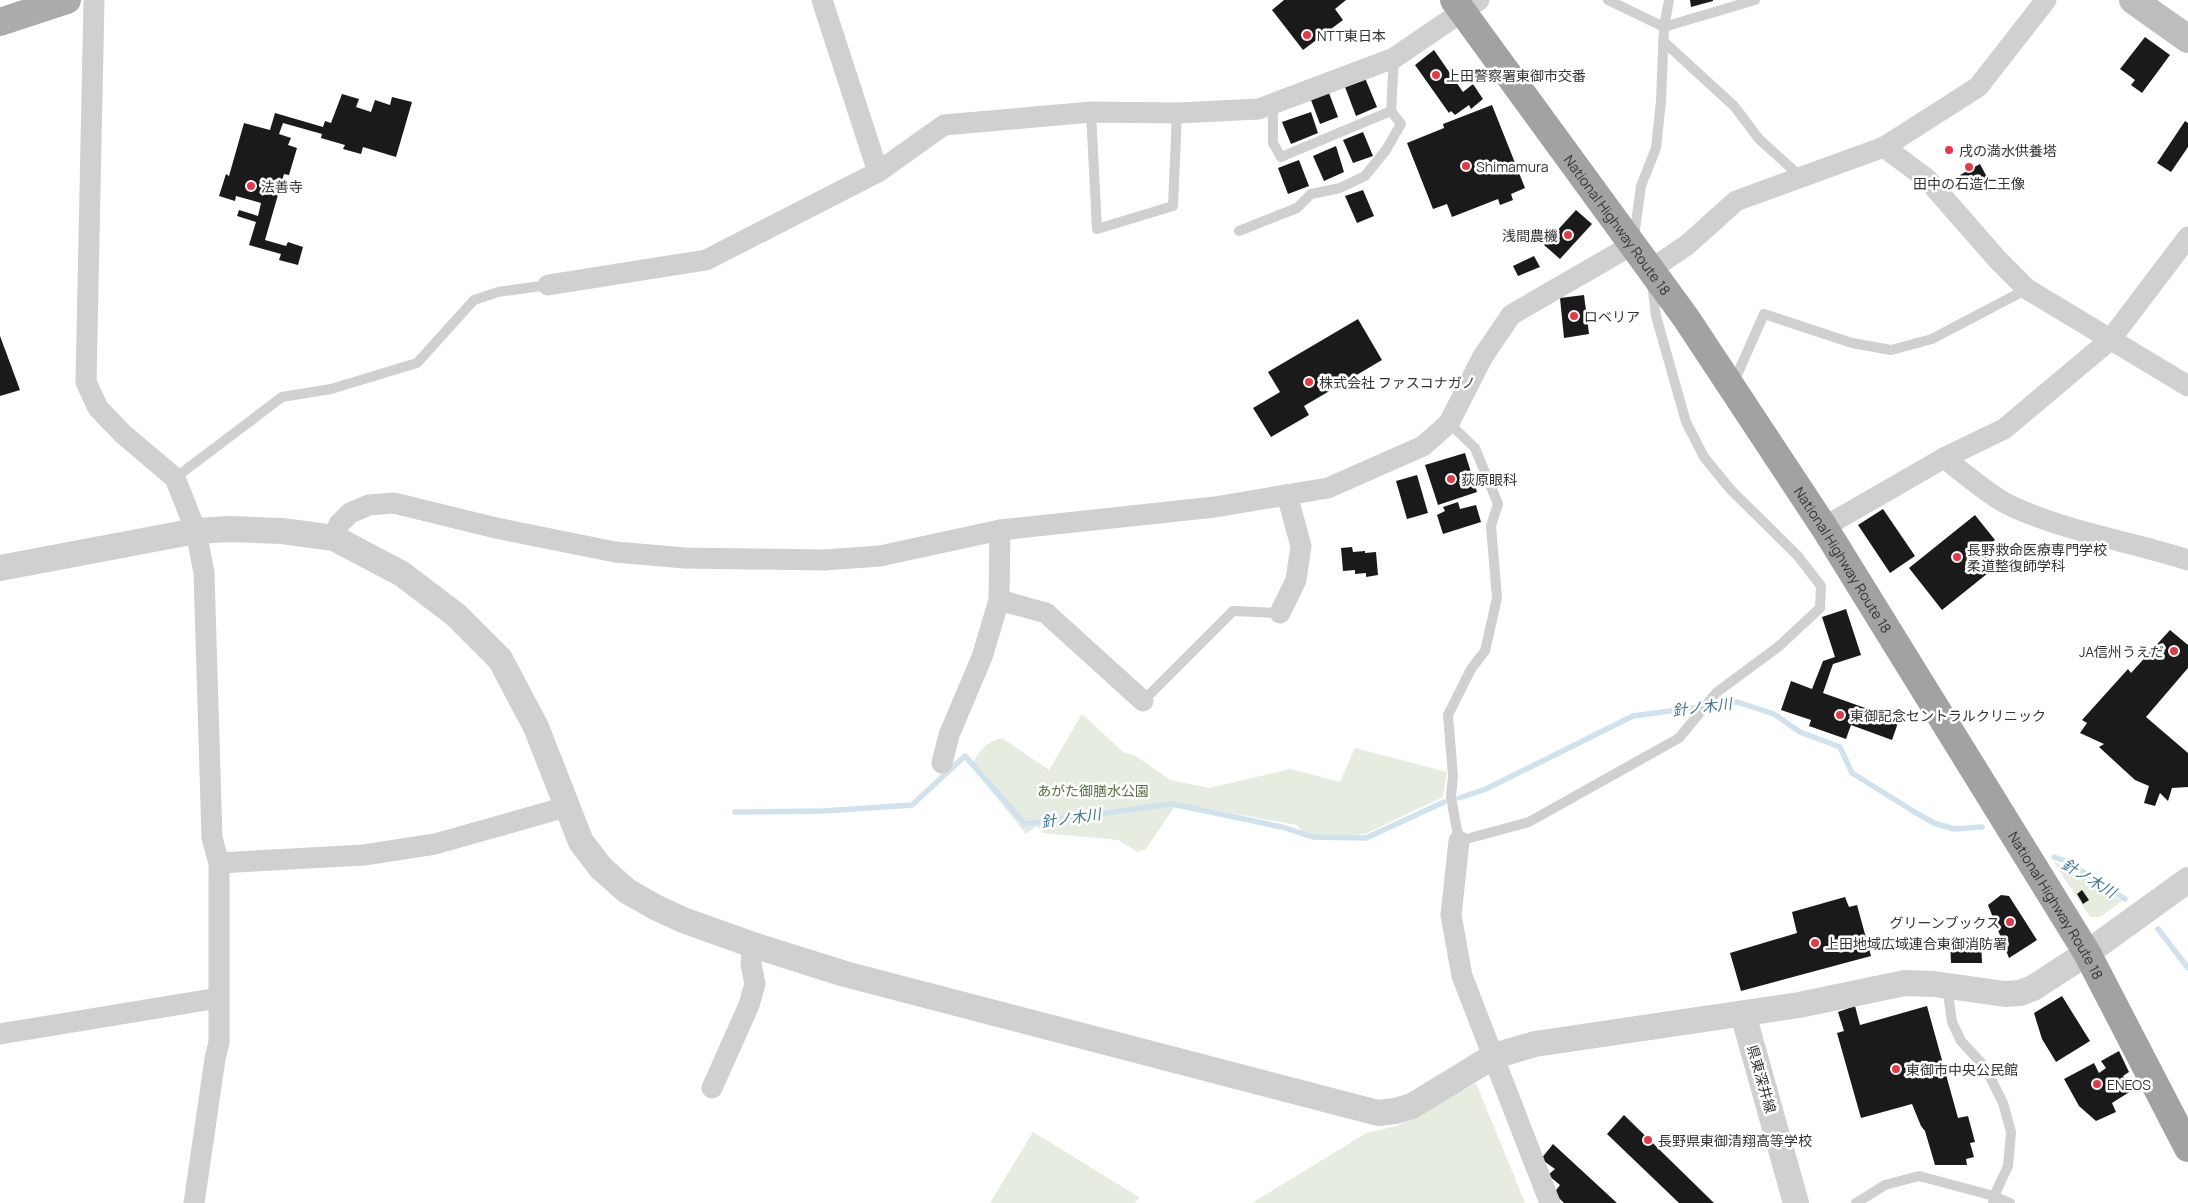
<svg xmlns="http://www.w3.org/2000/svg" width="2188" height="1203" font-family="Manrope,'Noto Sans JP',sans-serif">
	<rect width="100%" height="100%" fill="#fff"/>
	<g fill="#e6ecdf">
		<path d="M1082 714 1123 752 1136 756 1170 780 1209 788 1290 769 1340 782 1355 748 1447 772 1443 797 1365 834 1305 838 1297 825 1177 803 1146 849 1138 852 1118 840 1043 833 1037 826 1026 834 971 766C979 751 985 742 1002 738L1049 770Z"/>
		<polygon points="2053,861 2067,867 2122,901 2100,917 2090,917"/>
		<polygon points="1476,1083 1525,1203 1252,1203 1366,1133 1397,1126"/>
		<polygon points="1033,1132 1139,1197 1135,1203 990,1203"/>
	</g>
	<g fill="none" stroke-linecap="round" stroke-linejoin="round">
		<g stroke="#cfe2ee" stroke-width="5.5">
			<polyline points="1459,798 1486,789 1633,716 1737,702 1774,714 1800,732 1840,747 1852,773 1918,814 1934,823 1954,829 1982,827"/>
			<polyline points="735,812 824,811 912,805 965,756 1025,824 1172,804 1282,827 1313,837 1366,838 1444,802"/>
			<polyline points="2054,857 2068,862 2125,899"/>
			<polyline points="2158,929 2188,968"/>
		</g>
	</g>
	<g fill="#1a1a1a">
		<polygon points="1284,0 1346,0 1335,9 1343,20 1303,50 1272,10"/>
		<polygon points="1690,0 1713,0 1713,1 1691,7"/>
		<polygon points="2145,37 2170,55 2142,93 2131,85 2135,80 2120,69"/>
		<polygon points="1434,50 1463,92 1473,84 1483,99 1471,109 1469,105 1455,115 1451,111 1449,113 1415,65"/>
		<polygon points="1365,78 1377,107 1356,116 1345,87"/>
		<polygon points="1329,93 1338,117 1320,124 1311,100"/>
		<polygon points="342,94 359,99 356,107 371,112 375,100 390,105 392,97 412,102 396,157 363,147 361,154 343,149 345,145 321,138 322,134 283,123 279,134 291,138 288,145 297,148 289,175 284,174 265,240 286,246 288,242 303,247 298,265 279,260 281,254 249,245 256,222 237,216 239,210 258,216 261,203 236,196 235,201 219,196 226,174 229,176 244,123 270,130 275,113 323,127 325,121 331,123"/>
		<polygon points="1492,105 1525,188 1511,194 1513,200 1500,205 1498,199 1452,217 1447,204 1433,209 1407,143 1444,128 1443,124"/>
		<polygon points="1311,112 1318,133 1291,144 1282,122"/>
		<polygon points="2185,121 2188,123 2188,147 2171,172 2157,163"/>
		<polygon points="1363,132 1373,156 1353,163 1343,140"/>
		<polygon points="1336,146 1344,172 1324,181 1313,156"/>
		<polygon points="1299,160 1309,186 1288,194 1278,168"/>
		<polygon points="1980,164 1988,179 1968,190 1960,175"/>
		<polygon points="1363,190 1374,216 1357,223 1345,196"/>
		<polygon points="1576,210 1592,224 1560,259 1544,245"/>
		<polygon points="1534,256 1540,267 1518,276 1513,266"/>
		<polygon points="1584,295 1589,334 1564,338 1560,298"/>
		<polygon points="1358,319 1382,360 1304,406 1309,415 1271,437 1253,408 1280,392 1268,372"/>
		<polygon points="0,336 20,390 0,396"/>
		<polygon points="1465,453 1477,492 1438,505 1425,465"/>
		<polygon points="1417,475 1428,513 1407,519 1396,481"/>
		<polygon points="1458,502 1460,509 1476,505 1481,522 1443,534 1437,515 1445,511 1443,507"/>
		<polygon points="1883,509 1915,556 1890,573 1858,525"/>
		<polygon points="1975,515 1995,540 1984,548 1998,565 1942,610 1909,568"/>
		<polygon points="1352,547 1353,552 1365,551 1365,553 1376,552 1378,575 1366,577 1366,573 1355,574 1355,570 1343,571 1341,548"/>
		<polygon points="1846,609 1861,655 1833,664 1823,693 1899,720 1892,740 1851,725 1846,739 1809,726 1811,720 1781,710 1791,681 1812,689 1823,661 1835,657 1822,617"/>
		<polygon points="2170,630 2188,645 2188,668 2146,717 2188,753 2188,787 2172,788 2168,801 2160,793 2155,806 2144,803 2149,786 2135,780 2099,747 2104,744 2080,733 2087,723 2082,720 2128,669 2131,673"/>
		<polygon points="2082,890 2089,900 2083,904 2077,894"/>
		<polygon points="2001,895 2009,896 2037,940 2009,958 1988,905"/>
		<polygon points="1845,897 1849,907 1857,905 1871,956 1741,991 1730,953 1797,933 1792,912"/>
		<polygon points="1981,940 1982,963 1951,963 1950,941"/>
		<polygon points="2062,996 2090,1041 2056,1062 2042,1039 2034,1013"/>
		<polygon points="1855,1006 1860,1025 1927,1006 1958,1118 1968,1116 1975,1142 1970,1143 1974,1157 1966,1159 1967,1165 1935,1165 1925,1131 1921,1126 1912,1104 1861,1118 1837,1033 1844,1031 1838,1012"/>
		<polygon points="2119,1051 2129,1072 2123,1076 2131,1091 2112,1103 2116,1112 2096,1121 2079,1106 2064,1079 2094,1063 2099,1073 2106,1068 2101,1061"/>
		<polygon points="1624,1115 1714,1203 1679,1203 1607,1134"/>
		<polygon points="1553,1144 1617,1203 1564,1203 1554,1193 1560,1185 1548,1175 1555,1169 1541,1159"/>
	</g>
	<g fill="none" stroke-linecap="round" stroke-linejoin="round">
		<g stroke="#d0d0d0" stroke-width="10">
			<polyline points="1608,0 1664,27 1755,0"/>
			<polyline points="1663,41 1734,106 1759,139 1801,177"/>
			<polyline points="1273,105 1273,143 1281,157 1391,111"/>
			<polyline points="1091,112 1097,229 1173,206 1177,113"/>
			<polyline points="1239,231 1297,208 1311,194 1340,188 1365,176 1386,150 1401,124 1391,111 1394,58"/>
			<polyline points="1634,237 1641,186 1656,148 1661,101 1664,27 1669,0"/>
			<polyline points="1733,384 1764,314 1852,343 1891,350 1932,339 2027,289"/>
			<polyline points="1449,423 1475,448 1498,504 1491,526 1497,598 1485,651 1471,669 1448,715 1453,776 1451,797 1459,841 1529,822 1679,738 1717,692 1778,647 1820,608 1821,586 1797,555 1731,490 1704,457 1686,422 1656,316 1652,283"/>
			<polyline points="175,478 282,397 331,389 417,363 474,300 498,292 548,285"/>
			<polyline points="1143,701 1233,611 1280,613"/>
			<polyline points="1947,986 1952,1022 1961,1041 1985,1067 2003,1103 2011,1132 2008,1166 1994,1196 1993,1203"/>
			<polyline points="1856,1203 1885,1185 1919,1176 1994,1196 2010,1203"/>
		</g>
		<g stroke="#d0d0d0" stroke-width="21">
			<polyline points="94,0 86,382 98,408 123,434 175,478 196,531 204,573 212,838 219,863 219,1042 215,1059 194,1203"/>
			<polyline points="822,0 878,172"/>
			<polyline points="1884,147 1927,179 1997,259 2027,289 2188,386"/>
			<polyline points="1650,270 1687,245 1736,201 1884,147 1978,87 2046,0"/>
			<polyline points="548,285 706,260 878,172 944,125 1091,112 1177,113 1259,109 1394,58 1479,0"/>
			<path d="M1944 458C1963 472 1990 496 2009 505 2066 532 2129 541 2188 560"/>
			<polyline points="1824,527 1944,458 2004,429 2110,340 2188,237"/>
			<polyline points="334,538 339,524 350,513 369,505 394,503 496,528 615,552 685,558 824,560 880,556 1000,530 1215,507 1328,488 1423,446 1449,423 1482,358 1511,315 1632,245"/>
			<polyline points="999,600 1046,613 1143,701"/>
			<polyline points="1280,613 1296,580 1301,546 1287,495"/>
			<polyline points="942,763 949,735 982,657 999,600 1000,530"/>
			<polyline points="1459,841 1451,915 1462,976 1550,1203"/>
			<polyline points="219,863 364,855 435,844 566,807"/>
			<polyline points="0,1034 218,998"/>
			<polyline points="712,1088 749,1005 755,984 751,964 753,945"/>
		</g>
		<g stroke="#d0d0d0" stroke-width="26">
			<polyline points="0,568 196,531 230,529 282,531 334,538 402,574 456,615 500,659 536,727 581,842 601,868 627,891 655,907 683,920 753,945 845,974 1378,1113 1395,1111 1412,1106 1494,1056 1535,1044 1799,1005 1905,983 1934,984 2005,994 2020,993 2033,988 2087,953 2188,880"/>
			<polyline points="1743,1014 1796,1203"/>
		</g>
		<polyline stroke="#bdbdbd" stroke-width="28" points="2133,0 2188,39"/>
		<polyline stroke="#ababab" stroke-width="28" points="0,22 67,0"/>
		<path stroke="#a2a2a2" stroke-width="28" id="s1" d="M1454 0 1686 318 1824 527 2087 953 2188 1148"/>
	</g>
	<g fill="#e63946" stroke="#fff" stroke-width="2">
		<circle cx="1307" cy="35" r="5"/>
		<circle cx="1436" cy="75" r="5"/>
		<circle cx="1949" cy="150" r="5"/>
		<circle cx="1466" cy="166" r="5"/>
		<circle cx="1969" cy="167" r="5"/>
		<circle cx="251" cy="186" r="5"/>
		<circle cx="1568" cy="235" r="5"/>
		<circle cx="1574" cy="316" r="5"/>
		<circle cx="1309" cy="382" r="5"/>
		<circle cx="1451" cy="479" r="5"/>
		<circle cx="1957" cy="557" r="5"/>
		<circle cx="2174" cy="651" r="5"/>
		<circle cx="1840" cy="715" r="5"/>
		<circle cx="2010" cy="922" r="5"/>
		<circle cx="1815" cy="943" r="5"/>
		<circle cx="1896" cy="1069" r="5"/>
		<circle cx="2097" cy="1084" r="5"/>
		<circle cx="1648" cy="1140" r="5"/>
	</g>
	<g text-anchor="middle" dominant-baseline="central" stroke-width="5" stroke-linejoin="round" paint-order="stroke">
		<g font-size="14" fill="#333" stroke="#fff" text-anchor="start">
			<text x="1317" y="35">NTT東日本</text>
			<text x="1446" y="75">上田警察署東御市交番</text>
			<text x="1959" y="150">戌の満水供養塔</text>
			<text x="1476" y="166">Shimamura</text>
			<text x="1969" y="183" text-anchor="middle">田中の石造仁王像</text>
			<text x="261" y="186">法善寺</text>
			<text x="1558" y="235" text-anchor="end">浅間農機</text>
			<text x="1584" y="316">ロベリア</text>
			<text x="1319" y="382">株式会社 ファスコナガノ</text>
			<text x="1461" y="479">荻原眼科</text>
			<text x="1967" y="549">長野救命医療専門学校<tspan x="1967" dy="16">柔道整復師学科</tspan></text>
			<text x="2164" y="651" text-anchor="end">JA信州うえだ</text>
			<text x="1850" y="715">東御記念セントラルクリニック</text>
			<text x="2000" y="922" text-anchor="end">グリーンブックス</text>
			<text x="1825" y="943">上田地域広域連合東御消防署</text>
			<text x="1906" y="1069">東御市中央公民館</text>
			<text x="2107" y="1084">ENEOS</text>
			<text x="1658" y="1140">長野県東御清翔高等学校</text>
		</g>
		<g font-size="14" fill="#333" stroke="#fff">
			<text stroke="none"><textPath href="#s1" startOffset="278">National Highway Route 18</textPath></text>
			<text stroke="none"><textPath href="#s1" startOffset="682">National Highway Route 18</textPath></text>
			<text stroke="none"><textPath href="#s1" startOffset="1088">National Highway Route 18</textPath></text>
			<text transform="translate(1762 1079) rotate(74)">県東深井線</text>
		</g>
		<g font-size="14" fill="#56703f" stroke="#fff">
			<text x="1093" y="790">あがた御膳水公園</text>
		</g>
		<g font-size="15" font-style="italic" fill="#3f7597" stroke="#fff">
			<text transform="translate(1702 707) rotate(-7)">針ノ木川</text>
			<text transform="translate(1071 818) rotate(-8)">針ノ木川</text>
			<text transform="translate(2089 878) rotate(31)">針ノ木川</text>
		</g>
	</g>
</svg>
